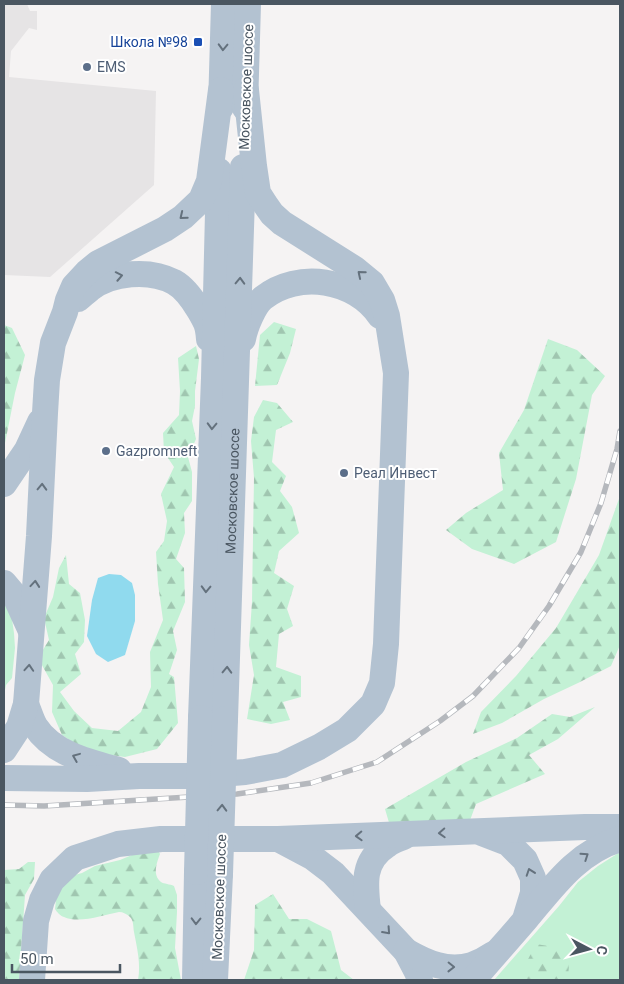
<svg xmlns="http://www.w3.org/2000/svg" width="624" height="984" font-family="Roboto,sans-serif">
	<defs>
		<pattern id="forest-firs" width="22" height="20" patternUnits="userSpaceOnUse" patternTransform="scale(1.25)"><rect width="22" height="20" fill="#c3f1d5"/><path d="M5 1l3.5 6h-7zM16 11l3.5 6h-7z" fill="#a0c6b0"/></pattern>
	</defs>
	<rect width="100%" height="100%" fill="#f5f3f3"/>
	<polygon fill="#e6e4e5" points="4,4 27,4 30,11 37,11 37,30 29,28 11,51 9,77 156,91 154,185 50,277 4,275"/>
	<g fill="#c3f1d5">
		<polygon points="4,603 7,608 12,619 14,633 15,648 12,678 6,685 4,695"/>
		<polygon points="620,852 620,980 494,980 559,906 578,882 598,866"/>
	</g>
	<g fill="url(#forest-firs)">
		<polygon points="274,322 296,329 290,353 277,385 255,386 260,335"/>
		<polygon points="4,325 12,328 25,355 15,393 4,448"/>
		<polygon points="548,339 577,350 605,376 592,395 576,479 556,542 514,564 472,549 446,530 466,513 503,490 499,453 524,410"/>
		<polygon points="196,346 199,359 195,391 195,406 192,421 196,439 188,457 192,472 192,501 184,513 185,533 176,559 184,568 185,602 173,631 177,650 169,674 174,677 178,723 157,749 125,757 88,752 62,735 52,712 53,685 38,658 49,640 44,618 53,597 59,568 66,555 69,584 80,593 85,620 84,642 75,654 81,674 60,692 74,711 92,728 118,731 141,712 151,687 150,652 163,620 158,584 156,552 164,541 167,521 161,494 174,467 164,452 163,433 179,415 180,391 178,358"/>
		<polygon points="263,400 277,403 293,422 276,430 272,462 286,476 280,491 292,507 299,533 279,551 274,573 294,586 287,609 293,626 279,634 276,667 301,676 301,697 283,702 290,720 271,724 247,719 254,675 249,645 252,602 253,537 254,478 251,441 254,417"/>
		<polygon points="620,496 620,645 611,666 578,683 544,699 502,723 473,734 481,712 516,676 556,628 599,555"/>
		<polygon points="595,707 558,739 529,755 545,774 476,804 469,823 390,826 385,809 466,762 517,738 552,714 570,717"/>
		<path d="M158 850 160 854C157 862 152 875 161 882 164 884 170 884 174 886L177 895V912L175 948 181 980H138C141 964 137 948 134 932 133 927 134 921 130 917 127 914 123 912 119 912 104 915 79 924 64 917 60 916 57 912 55 909L57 892 67 877 82 873 95 866 120 860 139 852Z"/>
		<polygon points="28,862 35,862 34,879 25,895 19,980 4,980 4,870 19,869"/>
		<polygon points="273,894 289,919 307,919 331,931 341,970 354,980 244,980 254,950 255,905"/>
		<polygon points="536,944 554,947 569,965 568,978 569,980 524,980 525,965"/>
	</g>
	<polygon fill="#90daee" points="109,574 121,575 132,583 135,595 135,621 125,655 108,662 96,654 87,636 92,600 98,578"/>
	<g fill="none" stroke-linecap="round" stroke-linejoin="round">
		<g stroke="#b3c2d1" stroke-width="26">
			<polyline points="221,107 224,4"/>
			<polyline points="245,108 248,4"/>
			<path d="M78 299C82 296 86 292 90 289 111 272 150 269 174 282 185 288 193 300 199 310 206 322 208 325 209 339"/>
			<path d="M243 339C245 328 254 305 263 298 298 270 355 279 380 316"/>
			<polyline points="4,484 27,450 40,422"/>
			<polyline points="4,583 15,596 31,631"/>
			<path d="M26 704C29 711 31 719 35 726 53 754 89 762 119 770"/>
			<polyline points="201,718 214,378 219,171"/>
			<path id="s1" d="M225 719 243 167"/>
			<polyline points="4,750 19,727 26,704 39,536 45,413 47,380 53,343 65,312 68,300 74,286 87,272 98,263 165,229 183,217 201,200 209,181 221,90"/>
			<polyline points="4,778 87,779 139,776 196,776 245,772 282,765 319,747 347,730 373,704 382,683 386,644 396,373 387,316 382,300 372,283 355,269 282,223 272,214 265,204 258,193 254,166 246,90"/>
			<polyline points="482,833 508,843 525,860 533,878 533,893 526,916"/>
			<polyline points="280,840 312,857 333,873 406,951 417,972 420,980"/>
			<path d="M368 910C365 884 362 861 387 845 392 841 399 839 405 836"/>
			<path d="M406 951C427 963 447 972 472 965 480 962 487 958 493 954"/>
			<polyline points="32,980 36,921 42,900 52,880 75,858 118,844 161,839 278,839 585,827 620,827"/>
			<polyline points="195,980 197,872"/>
			<polyline points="215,980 220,874"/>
			<path d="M473 980C490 960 508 940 526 919 553 887 577 852 620 839"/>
		</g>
		<defs>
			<polyline id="rail" points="4,805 44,806 237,794 311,783 377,762 440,721 473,696 519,648 549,606 581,552 601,503 617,449 620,431"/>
		</defs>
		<use href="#rail" stroke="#b5b8bd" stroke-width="5.5"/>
		<use href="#rail" stroke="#fff" stroke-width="4" stroke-dasharray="11" stroke-linecap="butt"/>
		<g stroke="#b3c2d1" stroke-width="26">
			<polyline points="197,872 201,718"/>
			<polyline points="220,874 225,719"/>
		</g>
	</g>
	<defs><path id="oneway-chevron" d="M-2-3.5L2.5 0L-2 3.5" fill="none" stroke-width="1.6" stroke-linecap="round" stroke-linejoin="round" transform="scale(1.25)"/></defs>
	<g stroke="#64717d">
		<use href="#oneway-chevron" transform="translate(223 47) rotate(92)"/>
		<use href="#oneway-chevron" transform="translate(183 216) rotate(141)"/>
		<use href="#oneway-chevron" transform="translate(361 274) rotate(-140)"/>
		<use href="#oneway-chevron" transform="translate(119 276) rotate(-11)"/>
		<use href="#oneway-chevron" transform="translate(240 281) rotate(-88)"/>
		<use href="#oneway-chevron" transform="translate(212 426) rotate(92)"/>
		<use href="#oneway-chevron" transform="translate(42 487) rotate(-88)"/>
		<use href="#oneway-chevron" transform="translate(35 584) rotate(-85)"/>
		<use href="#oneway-chevron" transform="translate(206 589) rotate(92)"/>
		<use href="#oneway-chevron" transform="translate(29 668) rotate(-86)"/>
		<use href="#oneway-chevron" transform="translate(227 670) rotate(-88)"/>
		<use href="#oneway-chevron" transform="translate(76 757) rotate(-158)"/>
		<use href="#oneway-chevron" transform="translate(222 808) rotate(-88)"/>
		<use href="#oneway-chevron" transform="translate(442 833) rotate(177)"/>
		<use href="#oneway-chevron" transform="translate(359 836) rotate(178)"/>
		<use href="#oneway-chevron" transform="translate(585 856) rotate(-34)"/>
		<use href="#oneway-chevron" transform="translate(530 872) rotate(-109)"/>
		<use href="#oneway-chevron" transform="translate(196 921) rotate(91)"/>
		<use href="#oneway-chevron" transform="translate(387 931) rotate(48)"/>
		<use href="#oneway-chevron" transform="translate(451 967) rotate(1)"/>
	</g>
	<rect fill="#1a4fb4" stroke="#fff" stroke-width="2" x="193" y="37" width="10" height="10" rx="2.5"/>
	<g fill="#5c6f8a" stroke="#fff" stroke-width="2">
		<circle cx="87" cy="67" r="5"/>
		<circle cx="106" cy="451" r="5"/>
		<circle cx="344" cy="473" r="5"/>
	</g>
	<g text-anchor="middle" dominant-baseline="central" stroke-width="4" stroke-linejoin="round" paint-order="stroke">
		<g font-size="14" fill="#164399" stroke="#fff" text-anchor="end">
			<text x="188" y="42">Школа №98</text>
		</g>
		<g font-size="14" fill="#4e5e75" stroke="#fff" text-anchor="start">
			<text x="97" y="67">EMS</text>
			<text x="116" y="451">Gazpromneft</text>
			<text x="354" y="473">Реал Инвест</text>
		</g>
		<g font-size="14" fill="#4a5661" stroke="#fff">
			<text transform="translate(246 87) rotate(-88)">Московское шоссе</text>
			<text stroke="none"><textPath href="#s1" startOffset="228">Московское шоссе</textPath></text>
			<text transform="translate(219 897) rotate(-88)">Московское шоссе</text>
		</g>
	</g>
	<rect width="624" height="984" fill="none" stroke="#4a5661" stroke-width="10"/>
	<g transform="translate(589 949) rotate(96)" stroke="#ffffff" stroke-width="4" paint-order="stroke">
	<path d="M0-4L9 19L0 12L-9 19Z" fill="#4a5661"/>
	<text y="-8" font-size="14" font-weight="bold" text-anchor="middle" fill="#4a5661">С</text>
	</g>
	<path d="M12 964v8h108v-8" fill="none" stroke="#4a5661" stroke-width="2.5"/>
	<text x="20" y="964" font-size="15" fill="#4a5661" stroke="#ffffff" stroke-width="4" paint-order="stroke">50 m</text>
</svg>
